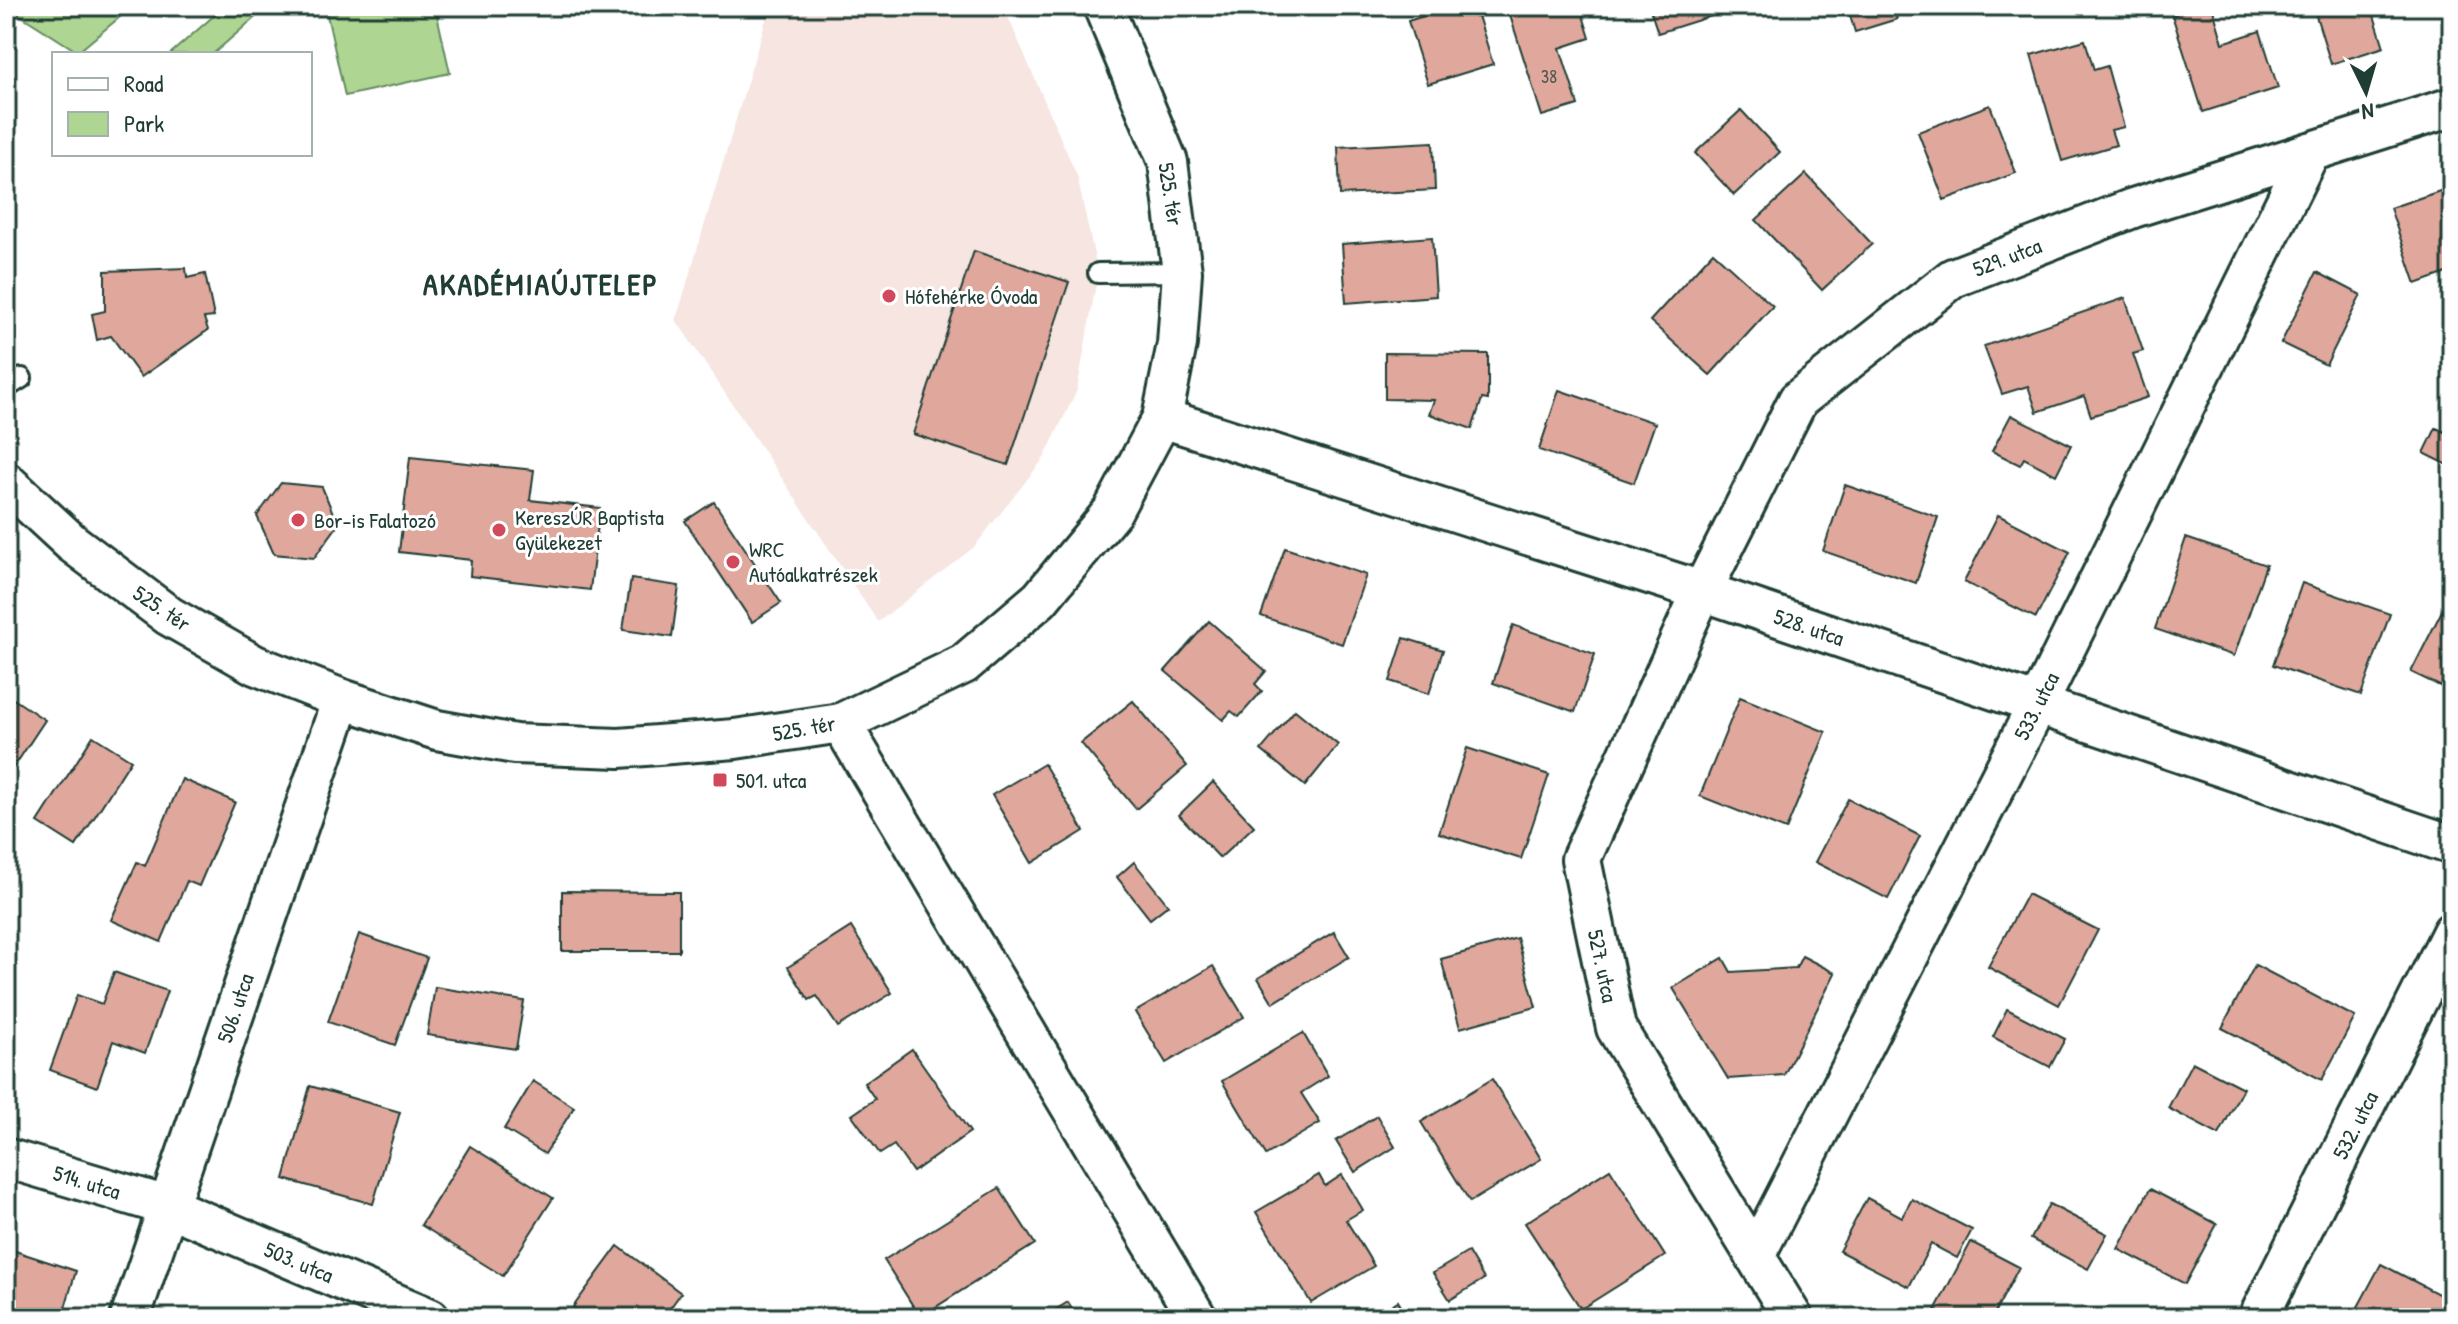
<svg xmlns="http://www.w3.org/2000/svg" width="2458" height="1324" font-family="'Patrick Hand',sans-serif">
	<rect width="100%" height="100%" fill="#fff"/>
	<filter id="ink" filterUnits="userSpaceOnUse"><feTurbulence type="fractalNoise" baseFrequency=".0125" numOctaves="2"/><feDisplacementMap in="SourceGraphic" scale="16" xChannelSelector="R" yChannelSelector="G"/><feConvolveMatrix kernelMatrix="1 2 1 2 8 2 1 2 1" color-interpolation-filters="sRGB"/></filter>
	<g filter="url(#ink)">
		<polygon fill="#f6e5e1" points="770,6 997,6 1009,19 1077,176 1098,273 1077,390 1044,458 974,547 878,622 676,320"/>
		<g fill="#aed692" stroke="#668a63" stroke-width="2">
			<polygon points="6,6 133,6 78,52"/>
			<polygon points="225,6 268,6 213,54 170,54"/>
			<polygon points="325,6 435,6 450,73 345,96"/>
		</g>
		<g fill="#e0a79c" stroke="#1f3d34" stroke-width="2">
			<polygon points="1455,6 1475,6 1493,64 1428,84 1408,21"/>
			<polygon points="1507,6 1580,6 1590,38 1560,48 1578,105 1542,116"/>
			<polygon points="1649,6 1740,6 1740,7 1658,33"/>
			<polygon points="1847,6 1892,6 1897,19 1855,32"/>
			<polygon points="2202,6 2212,6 2223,43 2260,31 2278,88 2203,112 2172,15"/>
			<polygon points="2313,6 2371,6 2384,47 2331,64"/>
			<polygon points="2085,40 2094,70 2107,66 2124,127 2111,130 2116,145 2062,161 2031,55"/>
			<polygon points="1990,105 2016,173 1944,200 1918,132"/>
			<polygon points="1741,110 1780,152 1734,195 1695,153"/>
			<polygon points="1433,142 1435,190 1340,195 1338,147"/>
			<polygon points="1806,174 1872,244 1822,290 1756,220"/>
			<polygon points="2452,187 2452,271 2416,284 2390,208"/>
			<polygon points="1432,237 1436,296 1346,303 1342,244"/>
			<polygon points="974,251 1069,282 1008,465 913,434"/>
			<polygon points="1713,252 1773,306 1710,375 1650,321"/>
			<polygon points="186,268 187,278 205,274 214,317 204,318 208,330 141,377 111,336 97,340 92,314 105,311 105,271"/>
			<polygon points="2317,272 2361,295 2326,365 2281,343"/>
			<polygon points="2125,298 2143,351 2133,354 2148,397 2091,416 2084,396 2037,412 2028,386 2002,394 1984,346"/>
			<polygon points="1385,353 1488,354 1488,400 1482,399 1472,429 1429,414 1434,400 1385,399"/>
			<polygon points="1559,390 1655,423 1634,483 1539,450"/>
			<polygon points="2011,415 2071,445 2056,475 2024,458 2020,465 1992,451"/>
			<polygon points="2436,428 2452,435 2452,467 2424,453"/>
			<polygon points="410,457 534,470 530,500 600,508 590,590 470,576 471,560 399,552"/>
			<polygon points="281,483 322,487 338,525 314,558 274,554 257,516"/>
			<polygon points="1845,485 1938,517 1916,583 1823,551"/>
			<polygon points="714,502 781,603 752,622 685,521"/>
			<polygon points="1998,515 2070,552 2036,618 1964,582"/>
			<polygon points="2186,538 2266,565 2234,656 2155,629"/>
			<polygon points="1285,548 1366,575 1342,644 1261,616"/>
			<polygon points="631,579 679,586 672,637 623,630"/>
			<polygon points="2302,583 2390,614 2361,695 2273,665"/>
			<polygon points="2452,591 2452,692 2411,672"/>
			<polygon points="1209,621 1266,671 1255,684 1262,691 1239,717 1231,711 1223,720 1165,671"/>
			<polygon points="1513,625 1595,654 1575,712 1493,683"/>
			<polygon points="1404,638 1443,650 1429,694 1390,681"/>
			<polygon points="6,694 45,720 6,779"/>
			<polygon points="1740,697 1826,732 1786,830 1700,796"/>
			<polygon points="1133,701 1187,766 1136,809 1081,743"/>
			<polygon points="1295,710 1338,745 1305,786 1261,750"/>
			<polygon points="93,736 131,760 76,846 38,822"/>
			<polygon points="1467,748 1549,775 1521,859 1439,833"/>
			<polygon points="1044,764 1084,831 1032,863 992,795"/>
			<polygon points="182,779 235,802 199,886 187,881 161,942 111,920 137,862 145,866"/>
			<polygon points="1213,782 1254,826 1220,858 1179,815"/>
			<polygon points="1848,799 1920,836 1888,899 1815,862"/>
			<polygon points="1134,862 1168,905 1150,919 1117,877"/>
			<polygon points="562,891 679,892 679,951 562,951"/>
			<polygon points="2027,894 2098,930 2059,1005 1988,967"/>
			<polygon points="851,927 892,993 838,1027 817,996 809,1000 788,967"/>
			<polygon points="1334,932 1349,957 1273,1003 1258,978"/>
			<polygon points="359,934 427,958 395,1045 328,1022"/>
			<polygon points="1517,938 1536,1007 1460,1028 1441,959"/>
			<polygon points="1802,956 1835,973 1784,1075 1728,1079 1673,988 1723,958 1731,972 1796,968"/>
			<polygon points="2255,965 2355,1017 2322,1080 2222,1028"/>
			<polygon points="1213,966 1244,1017 1166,1063 1135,1012"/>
			<polygon points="114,972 167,991 145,1053 113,1041 97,1087 50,1070 77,995 102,1004"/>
			<polygon points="435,987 524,1001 516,1049 427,1035"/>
			<polygon points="2007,1009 2065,1039 2050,1067 1993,1037"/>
			<polygon points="6,1026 14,1029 6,1051"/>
			<polygon points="1303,1033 1328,1076 1301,1093 1320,1123 1266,1155 1222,1081"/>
			<polygon points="912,1049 970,1132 913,1172 894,1145 880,1154 852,1115 875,1099 864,1083"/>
			<polygon points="2192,1062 2243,1088 2219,1135 2168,1108"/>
			<polygon points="1492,1079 1541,1159 1470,1202 1421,1122"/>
			<polygon points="533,1081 574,1107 545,1154 504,1129"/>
			<polygon points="310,1086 400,1112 373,1204 284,1179"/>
			<polygon points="1377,1116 1395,1147 1355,1172 1336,1141"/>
			<polygon points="470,1146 553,1198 503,1276 421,1225"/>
			<polygon points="1610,1169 1665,1256 1581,1309 1525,1223"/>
			<polygon points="1319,1175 1325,1186 1342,1175 1363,1210 1346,1220 1374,1266 1311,1303 1256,1212"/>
			<polygon points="999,1188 1035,1244 920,1317 884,1260"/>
			<polygon points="2150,1189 2217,1224 2185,1284 2118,1249"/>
			<polygon points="1867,1198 1902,1217 1912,1199 1972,1230 1957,1258 1931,1244 1909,1287 1839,1251"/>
			<polygon points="2049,1204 2107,1234 2088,1269 2031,1239"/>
			<polygon points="1971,1242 2019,1267 1992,1318 1931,1318"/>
			<polygon points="618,1246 681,1293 663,1318 588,1318 573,1307"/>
			<polygon points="6,1248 76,1271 62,1318 6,1318"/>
			<polygon points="1468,1252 1484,1279 1450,1300 1433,1273"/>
			<polygon points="2381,1264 2452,1301 2452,1318 2352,1318"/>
			<polygon points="1398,1301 1408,1318 1370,1318"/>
			<polygon points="1068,1302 1078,1318 1042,1318"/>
			<polygon points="1701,1309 1707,1318 1686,1318"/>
		</g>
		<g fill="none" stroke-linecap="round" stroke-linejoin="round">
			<defs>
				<g id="service">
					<polyline points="1098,273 1182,272"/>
					<polyline points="6,388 22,378"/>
				</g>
				<g id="minor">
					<polyline points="1162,418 1702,591 2452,845"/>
					<polyline points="6,482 72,543 169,616 255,665 342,699 437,730 515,744 619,748 735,739 841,723 964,664 1040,599 1112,512 1162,418 1177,344 1182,272 1168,162 1103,6"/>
					<polyline points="841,723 1197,1318"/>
					<polyline points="6,1158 167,1206 430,1318"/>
					<polyline points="1755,1256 2038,704 2310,152"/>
					<polyline points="130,1318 342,699"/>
					<polyline points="1793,1318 1616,1028 1581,859 1702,591 1798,400 1953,278 2133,208 2452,107"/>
					<polyline points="2258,1318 2452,932"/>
				</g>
			</defs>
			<use href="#service" stroke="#1f3d34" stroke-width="24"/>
			<use href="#minor" stroke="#1f3d34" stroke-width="44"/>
			<use href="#service" stroke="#fff" stroke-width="18"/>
			<use href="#minor" stroke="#fff" stroke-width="38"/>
		</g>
	</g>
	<g fill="#d1495b" stroke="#fff" stroke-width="3">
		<circle cx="889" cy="296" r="8"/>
		<circle cx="298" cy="520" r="8"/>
		<circle cx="499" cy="530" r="8"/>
		<circle cx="733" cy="562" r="8"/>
		<rect x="712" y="772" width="16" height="16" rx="4"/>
	</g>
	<g text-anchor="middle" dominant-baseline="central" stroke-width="6" stroke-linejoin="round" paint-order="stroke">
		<g font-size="18" fill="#4f584e">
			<text x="1549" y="76">38</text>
		</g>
		<g font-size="22" fill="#1f3d34" stroke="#fff">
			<text transform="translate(1171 194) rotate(81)">525. tér</text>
			<text transform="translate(2007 257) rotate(-21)">529. utca</text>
			<text transform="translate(162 608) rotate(34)">525. tér</text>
			<text transform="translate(1809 627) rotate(19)">528. utca</text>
			<text transform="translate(2036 706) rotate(-63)">533. utca</text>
			<text transform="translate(804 728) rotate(-10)">525. tér</text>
			<text transform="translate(1603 966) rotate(78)">527. utca</text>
			<text transform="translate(235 1008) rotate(-71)">506. utca</text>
			<text transform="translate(2355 1125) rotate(-63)">532. utca</text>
			<text transform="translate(87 1182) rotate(17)">514. utca</text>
			<text transform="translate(299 1262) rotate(23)">503. utca</text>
		</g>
		<g font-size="22" fill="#1f3d34" stroke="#fff" text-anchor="start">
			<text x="905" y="296">Hófehérke Óvoda</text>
			<text x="515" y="517">KereszÚR Baptista<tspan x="515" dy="25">Gyülekezet</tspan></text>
			<text x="314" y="520">Bor-is Falatozó</text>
			<text x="749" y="549">WRC<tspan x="749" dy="25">Autóalkatrészek</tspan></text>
			<text x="736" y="780">501. utca</text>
		</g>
		<g font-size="30" font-weight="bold" letter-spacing="2" fill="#1f3d34" stroke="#fff">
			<text x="541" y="284">AKADÉMIAÚJTELEP</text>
		</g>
	</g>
	<rect width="2458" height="1324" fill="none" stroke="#fff" stroke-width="32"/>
	<rect x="16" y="16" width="2426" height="1292" fill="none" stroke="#1f3d34" stroke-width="3" filter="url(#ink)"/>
	<rect x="52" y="52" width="260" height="104" fill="#ffffff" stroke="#a5b1ae" stroke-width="2"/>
	<rect x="68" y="78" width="40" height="12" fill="#ffffff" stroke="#a5b1ae" stroke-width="2"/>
	<text x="124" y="92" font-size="24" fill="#1f3d34">Road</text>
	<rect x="68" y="112" width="40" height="24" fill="#aed692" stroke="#a5b1ae" stroke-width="2"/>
	<text x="124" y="132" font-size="24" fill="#1f3d34">Park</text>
	<g transform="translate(2366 92) rotate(175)" stroke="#ffffff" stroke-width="6" paint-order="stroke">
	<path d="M0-6L14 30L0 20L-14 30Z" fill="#1f3d34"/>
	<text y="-12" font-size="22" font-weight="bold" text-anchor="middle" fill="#1f3d34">N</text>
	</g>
</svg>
